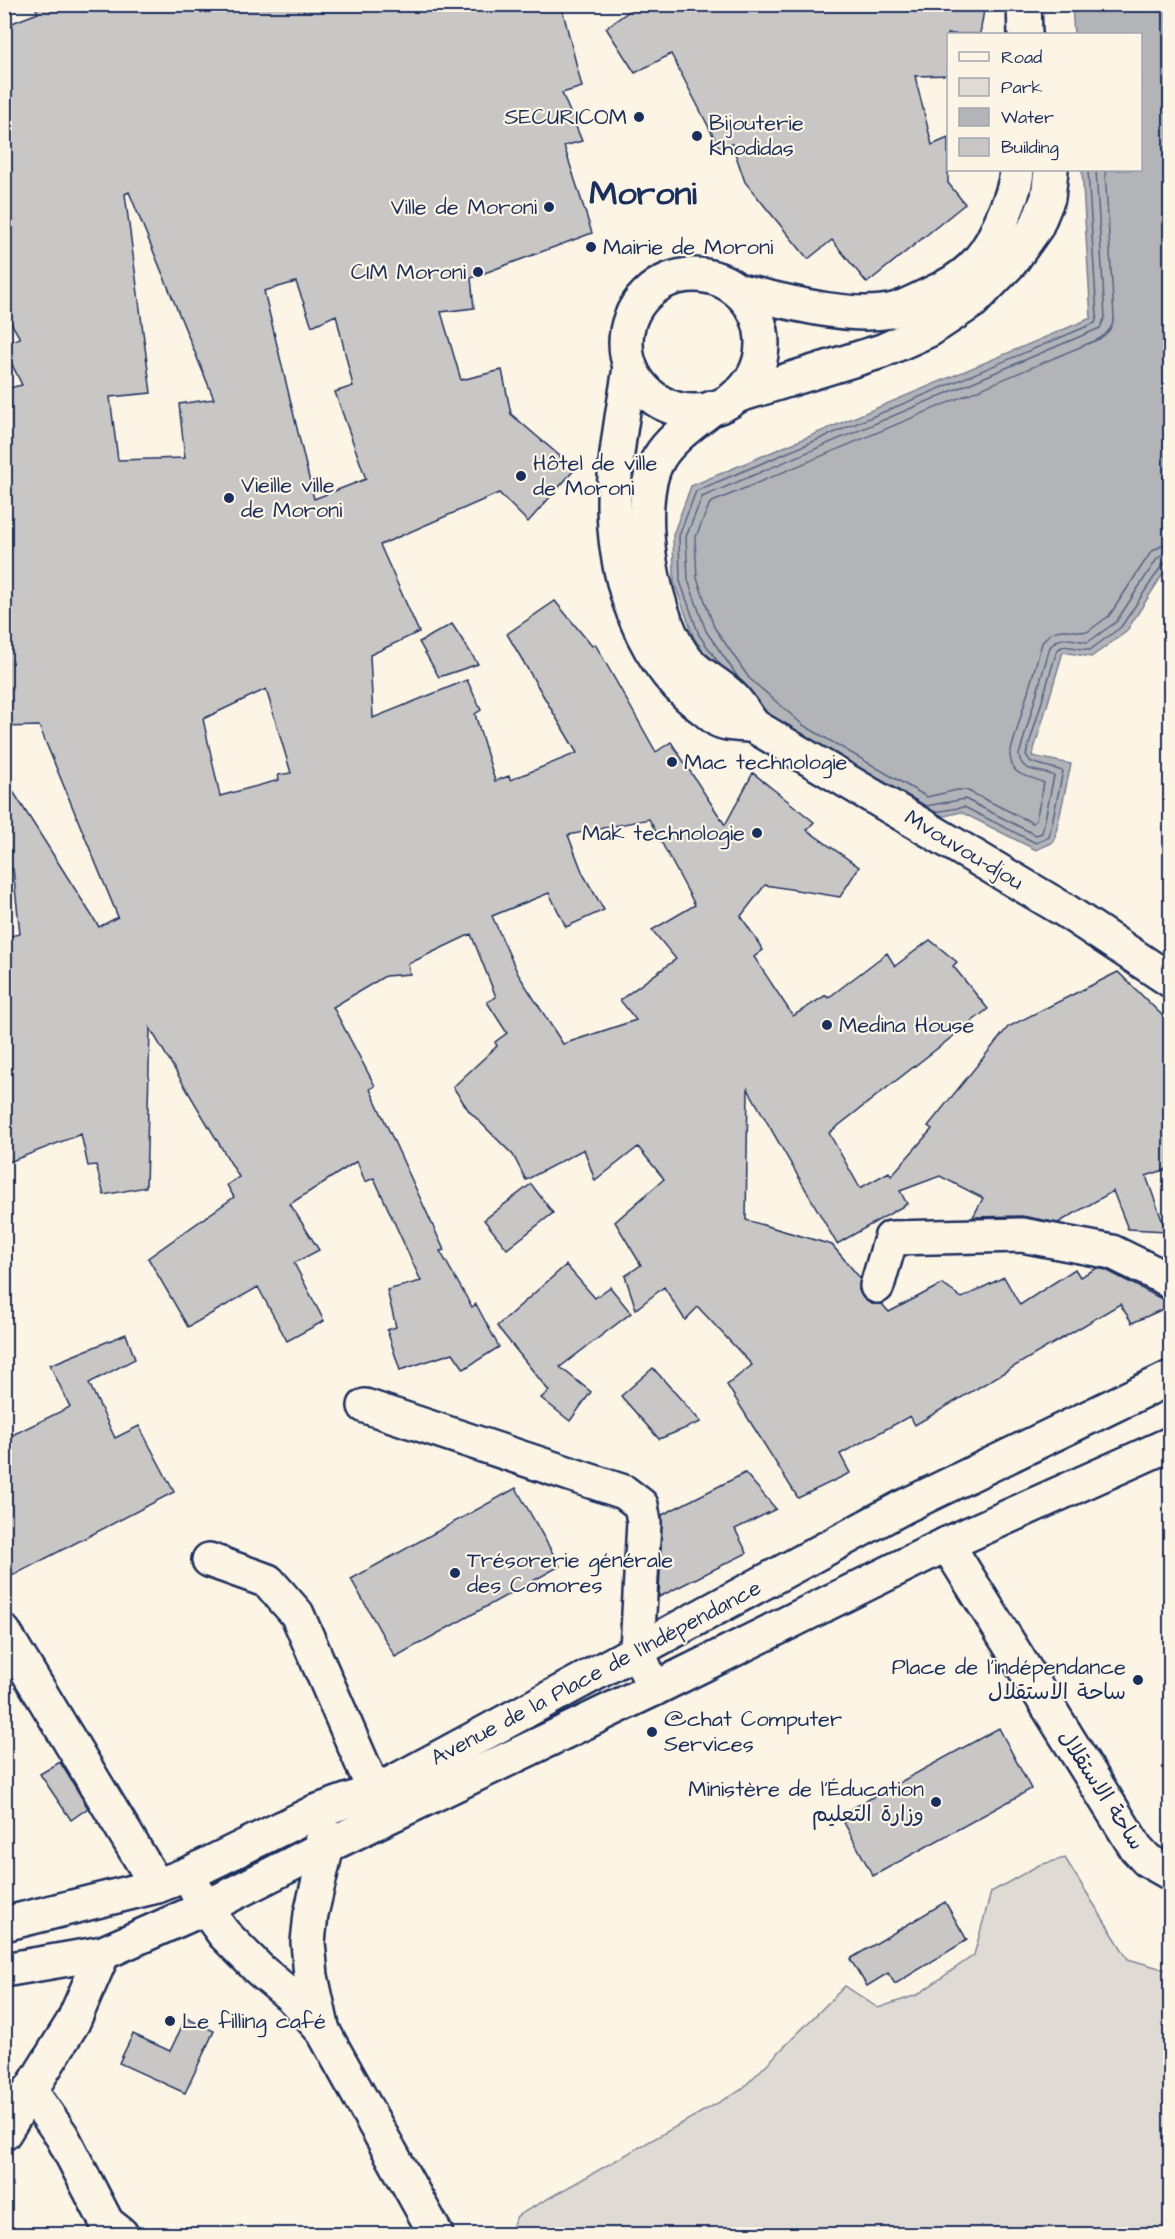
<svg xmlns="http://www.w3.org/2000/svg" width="1175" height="2239" font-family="'Architects Daughter','Playpen Sans Arabic',sans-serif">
	<rect width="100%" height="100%" fill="#fcf5e5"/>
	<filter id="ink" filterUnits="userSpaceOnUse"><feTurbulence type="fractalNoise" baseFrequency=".0167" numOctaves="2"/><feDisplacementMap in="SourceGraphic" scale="12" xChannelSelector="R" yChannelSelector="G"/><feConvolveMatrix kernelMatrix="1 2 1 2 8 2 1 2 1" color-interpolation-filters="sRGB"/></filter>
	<g filter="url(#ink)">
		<polygon fill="#dfdbd4" stroke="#7d8599" stroke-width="1.5" points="1065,1858 1128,1959 1170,1971 1170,2234 509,2234 517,2216 741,2090 845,1986 878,2008 917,1995 974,1955 991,1892 1039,1865"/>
		<polygon fill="#b2b4b8" stroke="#767f94" stroke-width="1.5" points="1072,5 1170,5 1170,563 1126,632 1091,657 1063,652 1032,756 1071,764 1054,842 1036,850 961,812 924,821 733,693 694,638 674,582 673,535 691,486 1091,318 1082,170 1140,170 1140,34 1074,34"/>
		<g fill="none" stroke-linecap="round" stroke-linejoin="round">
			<g stroke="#576482" stroke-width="1.5">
				<path d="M1105 170 1114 317C1113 327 1108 334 1099 339L710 503 695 539 697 578 714 627 749 678 803 725 927 797 957 790H966L1033 823 1036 820 1044 783C1028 774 1011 779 1010 754L1042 643C1053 624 1069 631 1087 632L1109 616 1151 552 1161 546 1170 544"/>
				<polyline points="721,666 699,635 680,581 679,536 696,491 1095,323 1097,317 1088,170"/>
				<polyline points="740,680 706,631 688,580 686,537 702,497 1100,328 1105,317 1096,170"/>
				<path d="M884 782 926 806 965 799 1036 835 1042 833 1054 776C1042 769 1021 774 1019 755L1050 647C1060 633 1074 641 1088 642L1116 622 1157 559 1162 555 1170 553"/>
				<polyline points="935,812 964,807 1036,843 1049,837 1063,771 1031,762 1026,755 1057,650 1064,646 1090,650 1121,627 1163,564 1170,561"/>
			</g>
		</g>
		<g fill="#c8c7c6" stroke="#1b2f5e" stroke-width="1.5" fill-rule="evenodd">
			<path d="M34 4H561L582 87 562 93 582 141 564 146 592 233 471 278 474 308 441 312 461 380 502 370 511 414 575 469 528 522 499 493 380 545 419 632 370 655 373 718 467 680 481 710 475 714 495 781 509 776 510 780 577 753 507 634 555 601 592 646 595 644 656 752 671 742 725 825 753 773 814 822 807 830 859 867 840 897 765 885 741 916 763 950 754 957 793 1016 826 995 828 998 887 953 895 966 930 940 957 962 953 966 988 1009 829 1133 860 1188 889 1172 891 1176 932 1129 928 1126 1008 1027 1118 972 1170 1023V1168L1146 1176 1166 1231 1128 1229 1113 1191 1058 1223 1022 1216 973 1217 983 1198 940 1176 900 1191 907 1204 837 1244 748 1089 746 1220 832 1245 860 1278 859 1290 863 1298 871 1304H882L889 1312 942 1284 962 1298 1004 1277 1020 1305 1075 1269 1080 1277 1097 1268 1106 1270 1160 1298 1170 1300V1306L1132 1323 1120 1304 915 1425 910 1416 840 1454 850 1473 798 1498 727 1385 752 1365 698 1307 685 1320 664 1287 636 1309 625 1276 641 1265 615 1222 664 1179 638 1147 595 1181 584 1149 526 1180 513 1155 469 1111 453 1087 497 1046 495 1042 507 1033 487 1002 496 997 471 934 408 964 410 974 385 976 333 1007 375 1086 370 1089 444 1250 440 1251 472 1307 476 1304 499 1347 464 1369 453 1353 400 1370 387 1330 396 1327 387 1290 421 1281 374 1178 365 1182 357 1161 290 1204 319 1250 294 1263 324 1321 287 1341 258 1287 188 1327 148 1258 234 1197 227 1185 239 1177 150 1028 146 1187 104 1195 96 1165 88 1166 81 1134 4 1164V937L20 934 13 869 4 871V777L99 927 118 917 39 726 4 727V389L22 385 4 348V343L20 338 4 311V26L38 13ZM129 192 214 399 179 404 185 458 118 460 110 397 151 393 125 194ZM296 282 312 326 336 315 353 386 335 392 366 479 314 499 264 291ZM266 689 291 773 278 775 279 780 220 796 203 719ZM649 819 695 905 652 930 676 959 620 1000 636 1020 563 1044 518 974 492 916 549 893 566 927 604 910 583 874 568 835Z"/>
			<polygon points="639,4 985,4 980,34 948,34 948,75 915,76 932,145 948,138 948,183 965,204 867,283 832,240 808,259 745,182 732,144 719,147 671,54 635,73 606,28"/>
			<polygon points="452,624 478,664 439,677 419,642"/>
			<polygon points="531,1184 553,1213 507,1249 484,1220"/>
			<polygon points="566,1265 595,1298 610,1287 631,1313 560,1367 591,1392 570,1421 541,1398 549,1391 497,1326"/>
			<polygon points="126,1334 135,1359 89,1383 115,1438 139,1426 174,1492 4,1580 4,1439 70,1407 50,1365"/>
			<polygon points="653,1368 701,1422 659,1439 621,1396"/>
			<polygon points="745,1473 776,1509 735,1529 747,1553 659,1597 662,1515"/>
			<polygon points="516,1488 560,1566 395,1657 351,1579"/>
			<polygon points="999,1728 1031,1789 873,1876 840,1815"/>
			<polygon points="60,1762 88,1808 71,1820 40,1774"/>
			<polygon points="945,1902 967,1940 895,1984 888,1973 867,1986 850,1959"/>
			<polygon points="186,2018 214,2031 185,2093 119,2063 133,2034 170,2051"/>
		</g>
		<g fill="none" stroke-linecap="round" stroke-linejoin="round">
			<defs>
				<g id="minor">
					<polyline points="877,1286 891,1238 1022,1235 1112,1252 1169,1280 1170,1282"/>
					<polyline points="365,1406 624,1492 641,1505 644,1522 637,1650 654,1689"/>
					<polyline points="947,1544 1136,1848 1147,1860 1170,1873"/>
					<polyline points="209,1560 268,1581 297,1614 369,1779 383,1788"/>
					<polyline points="4,1632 157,1886"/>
					<polyline points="315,1812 327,1846 311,1914 308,1942 311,1976 323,2031"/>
					<polyline points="188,1874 205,1908 224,1934 261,1971 291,1996 323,2031 436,2234"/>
					<polyline points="30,2090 62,2136 107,2223 121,2234"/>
					<polyline points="4,2133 73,2022 103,1953"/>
				</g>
				<g id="major">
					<polyline points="1024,4 1025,34"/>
					<circle cx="694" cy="343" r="68"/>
					<path d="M740 291C784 301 846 319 890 311 904 308 920 299 933 293 964 279 983 262 997 231 1005 212 1016 190 1017 170"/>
					<path d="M630 367C625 403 617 440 615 476 609 558 632 653 700 706 706 710 712 716 718 720 727 725 743 724 754 726L1063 909 1170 980"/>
					<polyline points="736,396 882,351 929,330 973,301 1011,262 1036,227 1048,198 1051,170"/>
					<path d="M712 408C694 423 671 438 659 458 631 503 654 626 689 663 701 676 719 684 732 697 740 705 747 717 754 726"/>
					<polyline points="4,1924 157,1886 188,1874 315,1812 383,1788 903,1507 1170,1378"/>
					<polyline points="4,1970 103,1953 205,1908 327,1846 654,1689 947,1544 1170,1444"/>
				</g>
			</defs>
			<use href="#minor" stroke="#1b2f5e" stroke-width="38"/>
			<use href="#major" stroke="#1b2f5e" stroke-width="38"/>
			<use href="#minor" stroke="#fcf5e5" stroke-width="33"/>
			<use href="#major" stroke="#fcf5e5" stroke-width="33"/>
		</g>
	</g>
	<g fill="#1b2f5e" stroke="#fcf5e5" stroke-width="2">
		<circle cx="639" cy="117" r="6"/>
		<circle cx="697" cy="136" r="6"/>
		<circle cx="549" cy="207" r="6"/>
		<circle cx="591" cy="247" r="6"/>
		<circle cx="478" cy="272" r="6"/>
		<circle cx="521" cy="476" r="6"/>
		<circle cx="229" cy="498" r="6"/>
		<circle cx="672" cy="762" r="6"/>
		<circle cx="757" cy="833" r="6"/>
		<circle cx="827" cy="1025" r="6"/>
		<circle cx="455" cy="1573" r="6"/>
		<circle cx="1138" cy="1680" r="6"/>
		<circle cx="652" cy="1732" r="6"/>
		<circle cx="936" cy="1802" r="6"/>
		<circle cx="170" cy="2021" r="6"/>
	</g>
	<g text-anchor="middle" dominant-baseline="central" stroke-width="4.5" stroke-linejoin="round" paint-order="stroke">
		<g font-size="22" fill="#1b2f5e" stroke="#fcf5e5" text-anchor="start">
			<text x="627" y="117" text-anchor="end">SECURICOM</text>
			<text x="709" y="123">Bijouterie<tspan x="709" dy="25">Khodidas</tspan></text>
			<text x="537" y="207" text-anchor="end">Ville de Moroni</text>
			<text x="603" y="247">Mairie de Moroni</text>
			<text x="466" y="272" text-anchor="end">CIM Moroni</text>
			<text x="533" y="463">Hôtel de ville<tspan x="533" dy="25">de Moroni</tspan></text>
			<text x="241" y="485">Vieille ville<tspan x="241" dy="25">de Moroni</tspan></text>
			<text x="684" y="762">Mac technologie</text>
			<text x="745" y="833" text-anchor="end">Mak technologie</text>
			<text x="839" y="1025">Medina House</text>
			<text x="467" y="1560">Trésorerie générale<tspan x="467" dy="25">des Comores</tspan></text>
			<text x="1126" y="1667" text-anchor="end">Place de l'indépendance<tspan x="1126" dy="25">ساحة الاستقلال</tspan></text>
			<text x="664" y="1719">@chat Computer<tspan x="664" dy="25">Services</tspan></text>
			<text x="924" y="1789" text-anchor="end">Ministère de l'Éducation<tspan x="924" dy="25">وزارة التعليم</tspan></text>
			<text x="182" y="2021">Le filling café</text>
		</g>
		<g font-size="22" fill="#1b2f5e" stroke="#fcf5e5">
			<text transform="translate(964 850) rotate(31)">Mvouvou-djou</text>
			<text transform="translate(596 1673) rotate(-28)">Avenue de la Place de l'Indépendance</text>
			<text transform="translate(1101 1790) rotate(57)">ساحة الاستقلال</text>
		</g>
		<g font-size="34" font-weight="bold" fill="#1b2f5e" stroke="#fcf5e5">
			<text x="643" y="194">Moroni</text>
		</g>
	</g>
	<rect width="1175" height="2239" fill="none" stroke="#fcf5e5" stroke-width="24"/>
	<rect x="12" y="12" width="1151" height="2215" fill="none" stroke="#1b2f5e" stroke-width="2" filter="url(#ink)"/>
	<rect x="947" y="33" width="195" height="138" fill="#fcf5e5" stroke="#a2a6af" stroke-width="1.5"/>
	<rect x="959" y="52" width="30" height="9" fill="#fcf5e5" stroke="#a2a6af" stroke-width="1.5"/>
	<text x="1001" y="63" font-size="18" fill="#1b2f5e">Road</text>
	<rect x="959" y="78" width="30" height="18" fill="#dfdbd4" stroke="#a2a6af" stroke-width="1.5"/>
	<text x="1001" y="93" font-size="18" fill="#1b2f5e">Park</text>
	<rect x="959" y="108" width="30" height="18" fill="#b2b4b8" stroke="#a2a6af" stroke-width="1.5"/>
	<text x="1001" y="123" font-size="18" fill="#1b2f5e">Water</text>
	<rect x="959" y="138" width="30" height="18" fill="#c8c7c6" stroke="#a2a6af" stroke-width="1.5"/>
	<text x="1001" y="153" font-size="18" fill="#1b2f5e">Building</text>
</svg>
